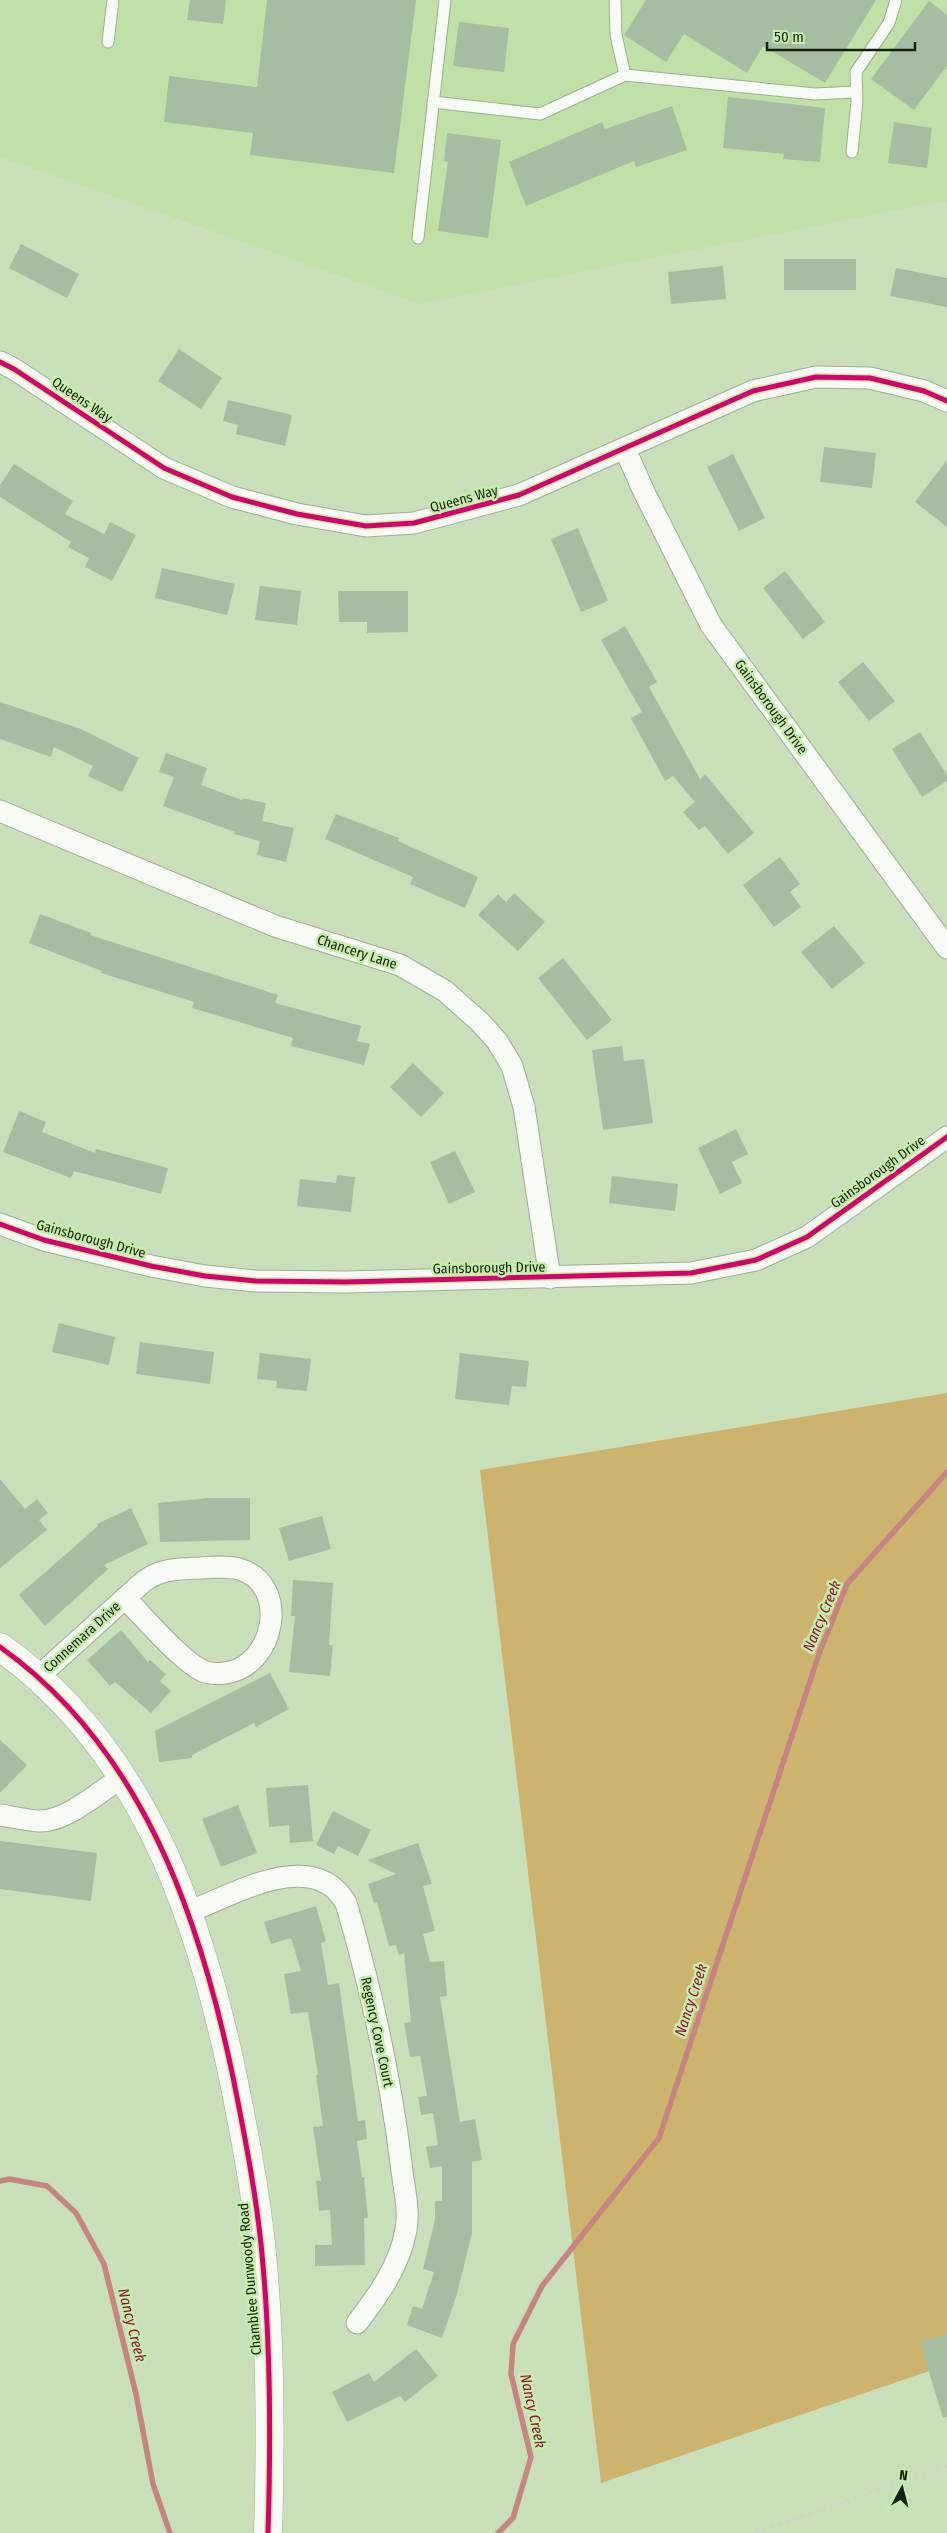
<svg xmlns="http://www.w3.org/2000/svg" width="947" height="2533" font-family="'Fira Sans Condensed',sans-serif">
	<rect width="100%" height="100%" fill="#c9dfba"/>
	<polygon fill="#bfe1a8" points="0,0 947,0 947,203 943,201 420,304 0,157"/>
	<polygon fill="#ccb46e" points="947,1393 947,2365 601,2483 480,1470"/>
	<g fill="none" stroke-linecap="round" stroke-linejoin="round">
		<g stroke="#c68583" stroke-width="5.5">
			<polyline points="0,2181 9,2179 47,2186 76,2213 104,2264 136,2394 153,2484 170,2533"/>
			<polyline points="498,2533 513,2518 531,2457 511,2374 513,2344 542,2286 659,2138 819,1654 847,1584 947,1472"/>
		</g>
	</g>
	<g fill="#a6bda3">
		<polygon points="190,0 226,0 223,24 187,20"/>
		<polygon points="267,0 416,0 394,173 250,155 253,133 164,122 169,76 257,87"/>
		<polygon points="646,0 876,0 825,83 763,46 747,73 684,34 666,62 624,35"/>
		<polygon points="929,1 947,15 947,66 914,110 871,79"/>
		<polygon points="459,22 509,28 504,72 453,66"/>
		<polygon points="728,97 825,108 820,162 783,159 784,154 723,148"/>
		<polygon points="672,106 687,150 636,167 634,161 526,206 509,162 602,122 605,129"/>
		<polygon points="894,122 932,128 927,168 888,163"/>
		<polygon points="447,133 501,140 488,238 438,231 448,162 444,161"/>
		<polygon points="21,244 79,274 67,298 9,268"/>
		<rect x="784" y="259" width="72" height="31"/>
		<polygon points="723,266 726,299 671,304 668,272"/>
		<polygon points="896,268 947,278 947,307 890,296"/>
		<polygon points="179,349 222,378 201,409 158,381"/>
		<polygon points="228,400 292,415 285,446 236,434 238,425 223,421"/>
		<polygon points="824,447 876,453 872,488 820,482"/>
		<polygon points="733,454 765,518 739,531 707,467"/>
		<polygon points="947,460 947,527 915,502"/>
		<polygon points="14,464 73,501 65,514 104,534 110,522 136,535 112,581 85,567 89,558 68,547 71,542 0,497 0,485"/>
		<polygon points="578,528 608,601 581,612 551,539"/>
		<polygon points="162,568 235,584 227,615 155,598"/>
		<polygon points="785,571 825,622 803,639 763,588"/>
		<polygon points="260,586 301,591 297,625 255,620"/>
		<polygon points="338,591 408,591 408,632 367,633 367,622 339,622"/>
		<polygon points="625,626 657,682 649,687 700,779 705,774 754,833 728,854 705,826 699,830 683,812 695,802 673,776 665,781 631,718 642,712 601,640"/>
		<polygon points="863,662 895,701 869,721 838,682"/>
		<polygon points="0,702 81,729 139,758 122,792 88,776 93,766 54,747 51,757 0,739"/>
		<polygon points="920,732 947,775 947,781 922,797 892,749"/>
		<polygon points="166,753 207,768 201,785 242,800 242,798 266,803 262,821 294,828 286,862 257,855 260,841 234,834 235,832 163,806 174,777 159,772"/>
		<polygon points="336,814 399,838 398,841 478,877 465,908 410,884 413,877 325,839"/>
		<polygon points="780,857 800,884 790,892 801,907 774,927 743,885"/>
		<polygon points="514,893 545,922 518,951 478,915 498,894 506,902"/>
		<polygon points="40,914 91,933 90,935 278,995 275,1003 361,1026 357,1041 370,1044 364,1065 291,1046 293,1038 192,1008 194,1002 101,973 102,971 29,943"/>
		<polygon points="834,926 865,963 832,989 801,952"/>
		<polygon points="563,958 612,1020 587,1040 538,978"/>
		<polygon points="622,1046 624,1061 644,1059 653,1123 603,1130 592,1050"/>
		<polygon points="413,1063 444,1093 421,1117 390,1087"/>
		<polygon points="19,1111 46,1122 42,1132 95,1153 96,1149 168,1168 161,1194 74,1171 71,1178 3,1152"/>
		<polygon points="736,1129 748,1154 732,1162 742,1183 720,1194 698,1148"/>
		<polygon points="455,1151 475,1192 449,1204 430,1162"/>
		<polygon points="337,1175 355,1177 351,1212 297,1206 300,1179 336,1183"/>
		<polygon points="612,1176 678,1184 675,1211 609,1203"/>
		<polygon points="59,1323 115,1337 109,1365 52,1352"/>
		<polygon points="140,1342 214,1352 210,1384 136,1374"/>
		<polygon points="260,1353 311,1359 307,1391 276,1388 277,1381 257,1379"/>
		<polygon points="460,1353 529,1361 526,1387 512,1386 509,1405 455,1399"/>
		<polygon points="0,1479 25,1509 37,1499 48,1513 39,1520 47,1530 0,1568"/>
		<polygon points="209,1498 250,1498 250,1540 160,1542 158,1503"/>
		<polygon points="131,1508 148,1544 104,1565 108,1569 45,1626 19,1595 98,1526 97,1524"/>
		<polygon points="322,1516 331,1549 289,1561 279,1528"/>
		<polygon points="293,1580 333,1583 329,1645 333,1645 330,1676 289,1672 295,1616 291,1616"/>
		<polygon points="121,1630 148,1662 150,1660 166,1674 160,1681 171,1691 151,1713 115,1682 110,1686 87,1660"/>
		<polygon points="270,1673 289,1709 256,1727 254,1723 192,1755 192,1758 159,1762 155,1731"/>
		<polygon points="0,1740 27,1765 0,1793"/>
		<polygon points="308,1785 313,1841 290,1843 289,1825 269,1827 266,1788"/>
		<polygon points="238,1805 257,1853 221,1867 202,1819"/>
		<polygon points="333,1811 371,1830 358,1856 338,1846 334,1854 316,1845"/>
		<polygon points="0,1841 97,1853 91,1901 0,1889"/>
		<polygon points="418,1843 432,1884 423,1886 435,1931 423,1934 430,1962 444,1961 447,1996 440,1997 460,2122 475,2119 482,2160 472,2162 472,2233 457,2294 442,2338 407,2325 413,2306 422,2309 434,2272 423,2269 435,2220 435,2201 442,2201 442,2166 430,2168 426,2147 438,2145 433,2113 421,2115 418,2097 427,2096 420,2056 410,2057 404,2023 411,2022 404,1953 399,1955 396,1945 389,1946 377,1902 374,1903 368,1884 396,1874 367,1860"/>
		<polygon points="316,1906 326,1941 321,1943 328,1985 339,1983 358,2121 365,2120 367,2139 357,2141 362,2177 364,2177 368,2218 364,2218 365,2265 315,2266 315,2245 332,2245 330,2210 319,2211 316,2181 321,2181 313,2127 323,2126 316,2075 318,2075 308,2012 291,2014 284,1974 301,1971 291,1938 271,1944 264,1922"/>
		<polygon points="947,2334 947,2417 943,2418 920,2342"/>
		<polygon points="416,2349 438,2376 405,2402 400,2396 347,2422 332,2392 369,2373 374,2382"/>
	</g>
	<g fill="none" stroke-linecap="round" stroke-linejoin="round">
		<defs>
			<g id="lane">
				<polyline points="108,42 113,0"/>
				<polyline points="625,75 815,94 855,92"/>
				<polyline points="433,102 540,114 625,75 616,35 615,0"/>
				<polyline points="852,152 857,101 856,72 889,23 896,0"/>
				<polyline points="418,238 445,0"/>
			</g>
			<g id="street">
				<polyline points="0,362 14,369 164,468 232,497 297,514 366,526 414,523 519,495 753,391 816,377 870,378 924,391 947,401"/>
				<polyline points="625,449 644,492 711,625 947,948"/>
				<polyline points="0,811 275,926 400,965 445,991 480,1022 497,1041 512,1066 524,1107 550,1278"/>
				<polyline points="0,1224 44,1240 151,1266 205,1276 256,1281 346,1282 691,1273 756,1260 807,1237 947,1137"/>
				<path d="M39 1676 143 1582C161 1568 180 1569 201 1568 214 1567 227 1566 239 1569 291 1584 275 1667 225 1673 218 1674 210 1674 203 1671 181 1661 144 1617 125 1598"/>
				<path d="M0 1815C13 1817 26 1820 39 1821 66 1822 101 1791 122 1777"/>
				<path d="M188 1912C234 1895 313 1846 346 1903 371 1988 390 2075 401 2163 403 2184 410 2209 406 2230 399 2267 379 2294 357 2323"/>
			</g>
			<path id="secondary" d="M0 1647C141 1747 199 1914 233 2077 244 2132 255 2188 261 2244 271 2339 271 2437 268 2533"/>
		</defs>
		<use href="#lane" stroke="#9eaf92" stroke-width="13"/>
		<use href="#street" stroke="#9eaf92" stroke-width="23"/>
		<use href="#secondary" stroke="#9eaf92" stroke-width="29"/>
		<polyline stroke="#cdd4c9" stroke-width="3" stroke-dasharray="4 4" stroke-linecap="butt" points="755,2533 947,2466"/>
		<use href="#lane" stroke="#f7faf5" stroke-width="11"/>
		<use href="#street" stroke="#f7faf5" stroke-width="21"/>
		<use href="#secondary" stroke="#f7faf5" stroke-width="28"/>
		<defs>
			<g id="cycleway">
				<polyline points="0,362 14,369 164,468 232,497 297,514 366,526 414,523 519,495 753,391 816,377 870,378 924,391 947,401"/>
				<polyline points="0,1224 44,1240 151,1266 205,1276 256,1281 346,1282 691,1273 756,1260 807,1237 947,1137"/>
				<path d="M0 1647C141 1747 199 1914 233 2077 244 2132 255 2188 261 2244 271 2339 271 2437 268 2533"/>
			</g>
		</defs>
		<use href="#cycleway" stroke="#c6eeab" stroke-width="8"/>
		<use href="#cycleway" stroke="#d6006c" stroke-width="5"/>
	</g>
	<g text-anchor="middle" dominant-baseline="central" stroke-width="5" stroke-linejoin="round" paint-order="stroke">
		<g font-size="14" fill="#132108" stroke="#c6eeab">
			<text transform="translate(82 400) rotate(34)">Queens Way</text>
			<text transform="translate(464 499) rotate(-15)">Queens Way</text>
			<text transform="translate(771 707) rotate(54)">Gainsborough Drive</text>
			<text transform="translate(357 952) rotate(18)">Chancery Lane</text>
			<text transform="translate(878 1172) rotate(-36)">Gainsborough Drive</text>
			<text transform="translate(91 1239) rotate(15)">Gainsborough Drive</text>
			<text transform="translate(489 1268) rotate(-1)">Gainsborough Drive</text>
			<text transform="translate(82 1637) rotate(-42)">Connemara Drive</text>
			<text transform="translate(377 2032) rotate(78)">Regency Cove Court</text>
			<text transform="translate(250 2279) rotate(-95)">Chamblee Dunwoody Road</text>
		</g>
		<g font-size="15" font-style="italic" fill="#920e34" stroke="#c6eeab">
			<text transform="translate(822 1616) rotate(-67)">Nancy Creek</text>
			<text transform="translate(691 2000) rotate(-72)">Nancy Creek</text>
			<text transform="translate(132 2325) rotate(76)">Nancy Creek</text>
			<text transform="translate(533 2411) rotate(78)">Nancy Creek</text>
		</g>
	</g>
	<g transform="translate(902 2488) rotate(7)" stroke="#c6eeab" stroke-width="4" paint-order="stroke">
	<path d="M0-4L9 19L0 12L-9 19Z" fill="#132108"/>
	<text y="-8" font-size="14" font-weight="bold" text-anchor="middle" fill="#132108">N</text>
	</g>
	<path d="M767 42v8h148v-8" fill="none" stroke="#132108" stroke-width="2.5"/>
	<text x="774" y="42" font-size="15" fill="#132108" stroke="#c6eeab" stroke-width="4" paint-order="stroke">50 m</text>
</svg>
